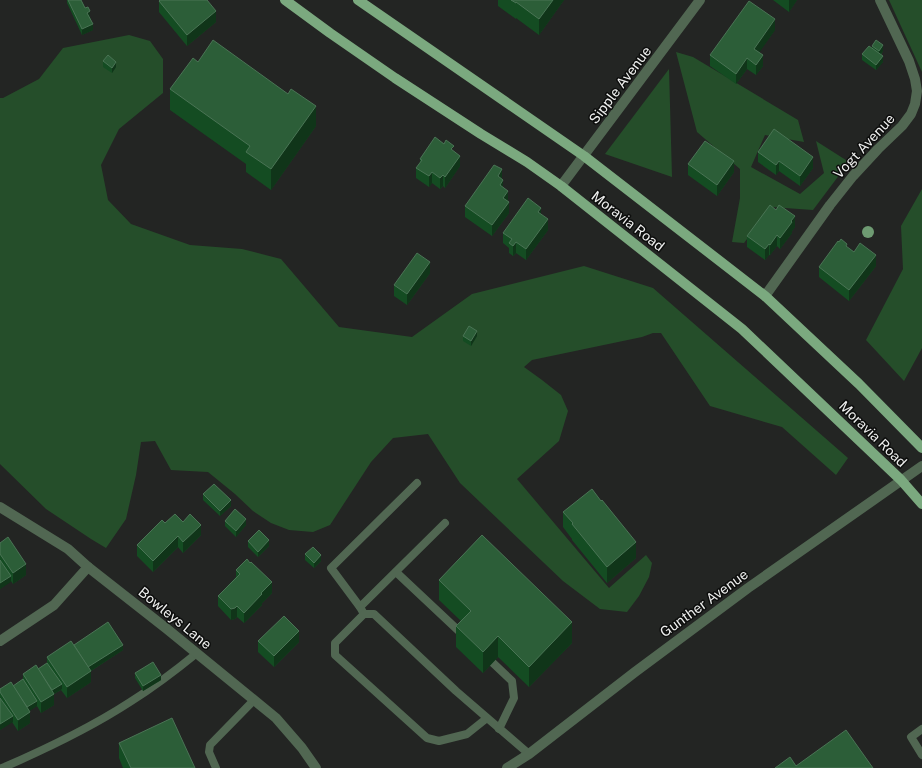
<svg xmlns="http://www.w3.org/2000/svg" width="922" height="768" font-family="'Public Sans',sans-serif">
	<rect width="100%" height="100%" fill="#232523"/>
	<g fill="#254e2a">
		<polygon points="889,0 922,0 922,72"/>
		<polygon points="129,35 150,41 163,59 163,93 119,129 101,165 108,200 131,224 190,245 242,249 281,259 339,327 412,337 472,294 584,266 653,288 848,458 836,475 782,427 710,406 661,333 653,333 642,337 532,360 524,367 542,380 561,395 568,411 559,441 517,479 609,588 646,555 652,563 649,577 639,596 627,612 600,609 563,581 460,483 428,434 393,438 371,462 330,525 313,532 289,530 271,523 253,511 235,494 208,472 171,470 155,441 141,442 136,475 126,519 106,548 91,539 46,509 0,464 0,98 3,98 39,79 63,48"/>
		<polygon points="676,52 693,57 798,120 804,142 765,135 751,167 800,194 824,173 816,141 849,162 813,210 771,207 744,243 732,242 740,198 740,169 697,132"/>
		<polygon points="669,69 672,177 605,154"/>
		<polygon points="922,189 922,348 904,381 866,340 903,269 901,226"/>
	</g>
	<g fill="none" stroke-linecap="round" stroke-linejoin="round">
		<g stroke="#516752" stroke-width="8">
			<polyline points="396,572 462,634"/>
			<polyline points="360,607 445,523"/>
			<polyline points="364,614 360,607 331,568 417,483"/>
			<polyline points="493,663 512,681 514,698 499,729"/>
			<polyline points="487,718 467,734 439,741 427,738 335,655 335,643 364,614 374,614 456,691 529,754"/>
			<polyline points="922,729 911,737 922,755"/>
			<path d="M2 768C46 749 90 728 130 702 154 687 175 671 197 653"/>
			<polyline points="216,768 209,752 210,745 254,700"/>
		</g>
		<g stroke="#516752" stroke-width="10">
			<polyline points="561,186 700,0"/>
			<polyline points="765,296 830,205 853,176 878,149 902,126 911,114 915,104 917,91 915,79 909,61 880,0"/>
			<polyline points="0,507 68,549 88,567 167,629 276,718 302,748 316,768"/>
			<polyline points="0,641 54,605 88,567"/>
			<polyline points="507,768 529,754 635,672 748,588 922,466"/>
		</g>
		<g stroke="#7ba97f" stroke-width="10">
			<polyline points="285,0 330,33 395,78 481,134 527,162 561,186 742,329 901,480 922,504"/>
			<polyline points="358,0 584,156 765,296 859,384 922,448"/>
		</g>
	</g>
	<circle fill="#6e9b72" cx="868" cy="232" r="6"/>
	<g fill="#144c22">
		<polygon points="67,0 81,0 90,17 93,30 82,35 67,3"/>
		<polygon points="498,0 564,0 539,35 516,18 516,19 498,6"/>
		<polygon points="773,0 797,0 789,12"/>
		<polygon points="159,1 216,22 187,46 159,12"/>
		<polygon points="775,30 759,52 763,66 756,75 747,69 736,84 710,66 710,55"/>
		<polygon points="872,46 883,51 881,55 883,62 876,70 862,60 862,54 872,48"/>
		<polygon points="103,61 116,67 112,73 103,67"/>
		<polygon points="198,62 316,126 271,190 246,172 246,164 170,110 170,89"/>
		<polygon points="454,151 460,166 445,188 443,186 440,189 432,183 429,187 416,178 416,168 420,163 420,159"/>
		<polygon points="758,152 813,168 800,186 779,171 776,175 758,162"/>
		<polygon points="688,164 734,172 717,196 688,175"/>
		<polygon points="502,178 503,188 508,201 509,213 492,236 465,217 465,206"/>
		<polygon points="541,214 548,230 526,260 516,253 513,256 509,253 509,248 503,243 503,233"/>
		<polygon points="795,227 792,231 792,233 780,249 777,246 770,255 769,255 765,260 747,247 747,236"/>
		<polygon points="847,248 854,252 876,266 849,301 819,277 819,267"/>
		<polygon points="430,273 407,305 394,296 394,285"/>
		<polygon points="463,336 477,336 471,346 463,341"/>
		<polygon points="203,494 231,506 220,516 203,500"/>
		<polygon points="563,512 636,558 607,583 572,540 572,539 563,527"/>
		<polygon points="225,521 246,525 236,537 225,526"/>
		<polygon points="183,522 201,535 183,553 178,547 153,572 137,556 137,545 165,523"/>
		<polygon points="248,541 269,546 258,557 248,547"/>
		<polygon points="0,543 26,575 13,584 11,581 0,589"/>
		<polygon points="305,554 321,561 314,568 305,560"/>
		<polygon points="236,570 272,593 262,603 262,605 244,623 237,617 235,619 231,620 218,606 218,596 236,577"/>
		<polygon points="439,580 572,643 529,687 498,657 483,673 456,647 456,626 461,621 439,600"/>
		<polygon points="258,641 299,642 274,667 258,652"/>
		<polygon points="74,645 123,650 91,671 91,682 67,698 61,690 54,694 54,705 41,713 37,706 29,711 30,723 18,731 12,722 0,730 0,689 13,686 23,679 23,674 38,669 47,663 47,657"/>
		<polygon points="135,673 161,680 143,691 135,678"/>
		<polygon points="119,743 195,768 123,768 119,758"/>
	</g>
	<g fill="#103519">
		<polygon points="553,0 564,0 539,35 539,19"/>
		<polygon points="789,0 797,0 789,12"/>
		<polygon points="90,11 90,17 87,18 87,13"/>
		<polygon points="216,11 216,22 187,46 187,35"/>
		<polygon points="775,19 775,30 754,60 754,49"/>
		<polygon points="93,24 93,30 82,35 82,29"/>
		<polygon points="883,45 883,51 879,56 879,51"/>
		<polygon points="763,55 763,66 756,75 756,65"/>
		<polygon points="883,56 883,62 876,70 876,65"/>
		<polygon points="747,58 747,69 736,84 736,74"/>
		<polygon points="116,62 116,67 112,73 112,68"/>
		<polygon points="316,106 316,126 271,190 271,169"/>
		<polygon points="460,156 460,166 445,188 445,177"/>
		<polygon points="813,157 813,168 800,186 800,176"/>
		<polygon points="734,161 734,172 717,196 717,185"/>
		<polygon points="779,161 779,171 776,175 776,165"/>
		<polygon points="502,169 502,180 498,176"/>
		<polygon points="432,172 432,183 429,187 429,176"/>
		<polygon points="443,175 443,186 440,189 440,178"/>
		<polygon points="503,180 503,190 500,185"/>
		<polygon points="508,191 508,202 503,198"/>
		<polygon points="509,202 509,213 492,236 492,225"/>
		<polygon points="541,208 541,219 538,212"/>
		<polygon points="795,216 795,227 792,231 792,233 780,249 780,238"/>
		<polygon points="548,219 548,230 526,260 526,249"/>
		<polygon points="777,235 777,246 770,255 770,245"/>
		<polygon points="516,242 516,253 513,256 513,246"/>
		<polygon points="769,244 769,255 765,260 765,249"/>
		<polygon points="876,255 876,266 849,301 849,290"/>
		<polygon points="430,262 430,273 407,305 407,294"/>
		<polygon points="477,331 477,336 471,346 471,341"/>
		<polygon points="231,500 231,506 220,516 220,511"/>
		<polygon points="246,519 246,525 236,537 236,531"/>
		<polygon points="201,525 201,535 183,553 183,542"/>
		<polygon points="178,536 178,547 153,572 153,561"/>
		<polygon points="269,540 269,546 258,557 258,552"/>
		<polygon points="636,542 636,558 607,583 607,567"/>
		<polygon points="321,555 321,561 314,568 314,563"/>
		<polygon points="26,564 26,575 13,584 13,573"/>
		<polygon points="11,576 11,582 0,589 0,583"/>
		<polygon points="272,582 272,593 262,603 262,605 244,623 244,613"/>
		<polygon points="237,606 237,617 235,619 231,620 231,609"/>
		<polygon points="572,622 572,643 529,687 529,667"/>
		<polygon points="299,631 299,642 274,667 274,656"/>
		<polygon points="498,636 498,657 483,673 483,652"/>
		<polygon points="123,645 123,650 86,674 86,668"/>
		<polygon points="91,671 91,682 67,698 67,687"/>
		<polygon points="161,675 161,680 143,691 143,686"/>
		<polygon points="62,684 62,689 54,694 54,705 41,713 41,702 50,692"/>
		<polygon points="37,701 37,706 25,714 25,708"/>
		<polygon points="30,712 30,723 18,731 18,720"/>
		<polygon points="13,716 13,722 0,730 0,724"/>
	</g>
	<g fill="#2c5e38" stroke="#4a7455">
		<polygon points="68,0 81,0 85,8 88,7 90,11 87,13 93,24 82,29"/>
		<polygon points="160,0 207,0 216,11 187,35 159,1"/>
		<polygon points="511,0 553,0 539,19 516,2 516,3"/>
		<polygon points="749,1 775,19 754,49 763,55 756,65 747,58 736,74 710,55"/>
		<polygon points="213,40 288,94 291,89 316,106 271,169 246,152 250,146 170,89 193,58 198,62"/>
		<polygon points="876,40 883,45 879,51 872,46"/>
		<polygon points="869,46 883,56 876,65 862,54"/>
		<polygon points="108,55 116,62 112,68 103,61"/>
		<polygon points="774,129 813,157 800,176 779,161 776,165 758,152"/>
		<polygon points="435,137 444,144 446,140 454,146 451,149 460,156 445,177 443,175 440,178 432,172 429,176 416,168 422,160 420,159"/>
		<polygon points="705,141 734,161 717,185 688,164"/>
		<polygon points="494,165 502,169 498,176 503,180 500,185 508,191 503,198 509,202 492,225 465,206"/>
		<polygon points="528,198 541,208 538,212 548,219 526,249 516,242 513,246 509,243 512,239 503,233"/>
		<polygon points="770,205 776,210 779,205 795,216 791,221 792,222 780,238 777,235 770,245 769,244 765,249 747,236"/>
		<polygon points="841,239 847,244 846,246 854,252 860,243 876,255 849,290 819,267 838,241 839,242"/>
		<polygon points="417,253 430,262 407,294 394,285"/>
		<polygon points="469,326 477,331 471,341 463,336"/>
		<polygon points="214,484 231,500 220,511 203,494"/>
		<polygon points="592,489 601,501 602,500 636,542 607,567 572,524 573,523 563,512"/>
		<polygon points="235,509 246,519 236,531 225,521"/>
		<polygon points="175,514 183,522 190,514 201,525 183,542 178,536 153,561 137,545 162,520 165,523"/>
		<polygon points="259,530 269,540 258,552 248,541"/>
		<polygon points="482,535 572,622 529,667 498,636 483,652 456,626 471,611 439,580"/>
		<polygon points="8,537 26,564 13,573 0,554 0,543"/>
		<polygon points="313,547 321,555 314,563 305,554"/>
		<polygon points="247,559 250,563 251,562 272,582 261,593 262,594 244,613 237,606 235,608 231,609 218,596 240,574 236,570"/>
		<polygon points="0,560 11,576 0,583"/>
		<polygon points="284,616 299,631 274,656 258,641"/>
		<polygon points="108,622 123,645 88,667 74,645"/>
		<polygon points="71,641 91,671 67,687 47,657"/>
		<polygon points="153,662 161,675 143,686 135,673"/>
		<polygon points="47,663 62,684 52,690 38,669"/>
		<polygon points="36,665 54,694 41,702 23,674"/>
		<polygon points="23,679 37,701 27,707 13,686"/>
		<polygon points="11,682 30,712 18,720 0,692 0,689"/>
		<polygon points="0,698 13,716 0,724"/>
		<polygon points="172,718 195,768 131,768 119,743"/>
		<polygon points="846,730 873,768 775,768 790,757 796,766"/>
	</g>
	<g text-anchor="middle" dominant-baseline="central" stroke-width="3" stroke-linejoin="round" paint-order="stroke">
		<g font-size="14" fill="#eeefee" stroke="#0d0e0d">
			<text transform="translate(620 85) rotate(-53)">Sipple Avenue</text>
			<text transform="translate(864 146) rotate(-47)">Vogt Avenue</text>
			<text transform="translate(628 221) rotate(38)">Moravia Road</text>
			<text transform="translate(873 434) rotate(44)">Moravia Road</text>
			<text transform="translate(704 603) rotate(-36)">Gunther Avenue</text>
			<text transform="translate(175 618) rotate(39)">Bowleys Lane</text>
		</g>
	</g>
</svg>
